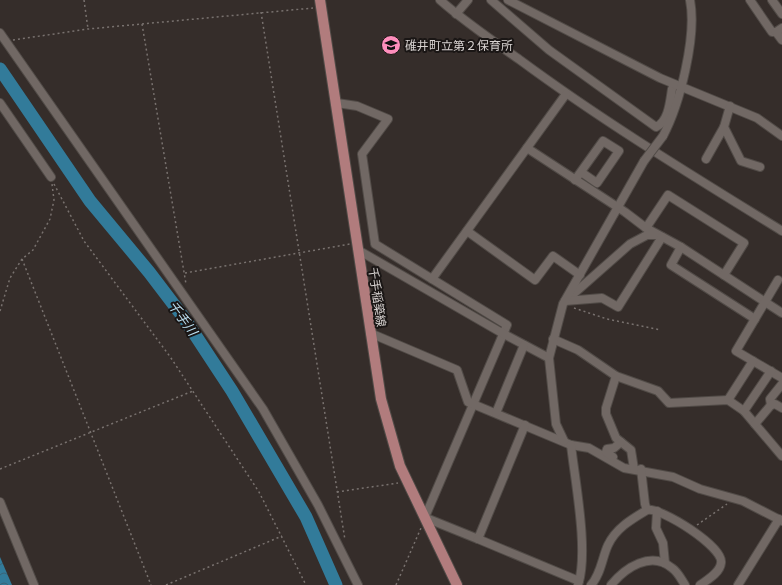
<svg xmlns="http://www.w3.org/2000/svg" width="782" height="585" font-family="'Exo 2','Noto Sans JP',sans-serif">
	<defs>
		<pattern id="water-waves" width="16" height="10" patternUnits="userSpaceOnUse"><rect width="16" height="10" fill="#327b9a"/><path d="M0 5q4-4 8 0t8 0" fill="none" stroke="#386376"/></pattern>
	</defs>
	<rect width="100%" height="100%" fill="#352d2a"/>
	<polygon fill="url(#water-waves)" points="0,557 12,585 0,585"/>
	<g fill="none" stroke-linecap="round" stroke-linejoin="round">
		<polyline stroke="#327b9a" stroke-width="13" points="0,69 90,201 149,272 184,318 232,391 306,517 336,585"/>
		<defs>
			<g id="minor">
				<path d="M440 0C465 22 493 41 520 60 604 122 693 176 782 231"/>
				<path d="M491 0 549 50 656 127C669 121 670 101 672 89"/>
				<polyline points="508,0 660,78 757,118 782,136"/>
				<polyline points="750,0 772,32 776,32"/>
				<polyline points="772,0 782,14"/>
				<polyline points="456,14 468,0"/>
				<polyline points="782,28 776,32 782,40"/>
				<polyline points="0,33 263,409 318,505 358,585"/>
				<polyline points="0,103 51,177"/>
				<polyline points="337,103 357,106 388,119 362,154 375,244 507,325 425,517"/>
				<polyline points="730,106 724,127 741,161 760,167"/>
				<path d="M663 136C680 104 697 36 690 0"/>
				<polyline points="527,148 625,212 646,228 681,247 782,313"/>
				<polyline points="706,159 724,127"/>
				<polyline points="575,180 603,141 619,151 597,183 581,172"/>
				<polyline points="646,228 668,195 744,243 724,275"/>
				<polyline points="467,231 535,280 553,256 580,275"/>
				<polyline points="681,247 671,265 755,319"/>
				<polyline points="358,250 502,333 549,358"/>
				<polyline points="432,279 566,94"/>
				<polyline points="778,280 736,351 782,378"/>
				<polyline points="570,297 630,244 647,235 656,235"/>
				<polyline points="565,301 602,298 618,307 662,237"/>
				<polyline points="370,333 457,370 468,402 571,445 589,448 624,468 673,477 700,489 743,501 782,521"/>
				<polyline points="553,339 578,350 616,376 658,391 669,403 728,400 744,411 782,456"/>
				<polyline points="616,376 606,408 606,414 616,438 631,450 634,469"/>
				<polyline points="728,400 753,361"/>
				<polyline points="771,405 770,399 782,384"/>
				<polyline points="744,411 771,371"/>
				<polyline points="496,413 524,345"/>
				<polyline points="755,424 771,405 775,404 782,408"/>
				<polyline points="564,441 556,424 549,358 563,304 644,161"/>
				<path d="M571 445C575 481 589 552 578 585"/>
				<polyline points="613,457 606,452 607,449 614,448 621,442"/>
				<polyline points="0,502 34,585"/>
				<path d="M647 510C661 507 724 547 721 563 720 573 707 580 700 585"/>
				<polyline points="657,511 656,528 663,543 665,563"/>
				<polyline points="426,518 478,539 525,425"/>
				<polyline points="478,539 579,581"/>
				<path d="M591 585C601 574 602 558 608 545 616 528 632 519 647 510L645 504 641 469"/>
				<path d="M611 585C625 568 651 550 672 568 678 572 681 579 685 585"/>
				<polyline points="738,585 779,519"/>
			</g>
			<polyline id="major" points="320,0 381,399 400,466 457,585"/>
		</defs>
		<use href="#minor" stroke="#514b47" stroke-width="10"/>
		<use href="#major" stroke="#514b47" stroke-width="12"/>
		<g stroke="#79726f" stroke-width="1.5" stroke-dasharray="2 3" stroke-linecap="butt">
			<polyline points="84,0 88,29"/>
			<polyline points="261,12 345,540"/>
			<polyline points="142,24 186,284"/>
			<polyline points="13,40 88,29 313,8"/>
			<polyline points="54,184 84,241 171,358 259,492 306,585"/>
			<polyline points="22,259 151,585"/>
			<polyline points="185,273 350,244"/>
			<polyline points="574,308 607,319 661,330"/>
			<polyline points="0,311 10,278 22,259 33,250 50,219 54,200 52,184"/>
			<polyline points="0,469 193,391"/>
			<polyline points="337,492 398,483"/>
			<polyline points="697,525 727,504"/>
			<polyline points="166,585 282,536"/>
			<polyline points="396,585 421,528"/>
		</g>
		<use href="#minor" stroke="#716864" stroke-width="8"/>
		<use href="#major" stroke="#b17c7d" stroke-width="10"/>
		<defs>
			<polyline id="minor-bridge" points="644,161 663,136"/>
		</defs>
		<use href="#minor-bridge" stroke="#514b47" stroke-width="10" stroke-linecap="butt"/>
		<use href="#minor-bridge" stroke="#716864" stroke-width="8"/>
	</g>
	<defs>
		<symbol id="school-disc" viewBox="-11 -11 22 22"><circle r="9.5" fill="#fe8ebc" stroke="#1a1615"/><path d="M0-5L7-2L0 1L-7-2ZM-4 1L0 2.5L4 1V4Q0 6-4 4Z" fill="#111"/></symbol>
	</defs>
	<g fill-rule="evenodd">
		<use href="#school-disc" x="380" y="34" width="22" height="22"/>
	</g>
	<g text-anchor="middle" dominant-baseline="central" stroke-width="4" stroke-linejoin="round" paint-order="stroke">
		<g font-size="12" fill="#d8d3d1" stroke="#1a1615" text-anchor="start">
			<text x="405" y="45">碓井町立第２保育所</text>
		</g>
		<g font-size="12" fill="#d8d3d1" stroke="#1a1615">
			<text transform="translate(378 297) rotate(82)">千手稲築線</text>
		</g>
		<g font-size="13" font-style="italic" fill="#c1e6f8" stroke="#1a1615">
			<text transform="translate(183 318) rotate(54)">千手川</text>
		</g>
	</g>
</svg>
